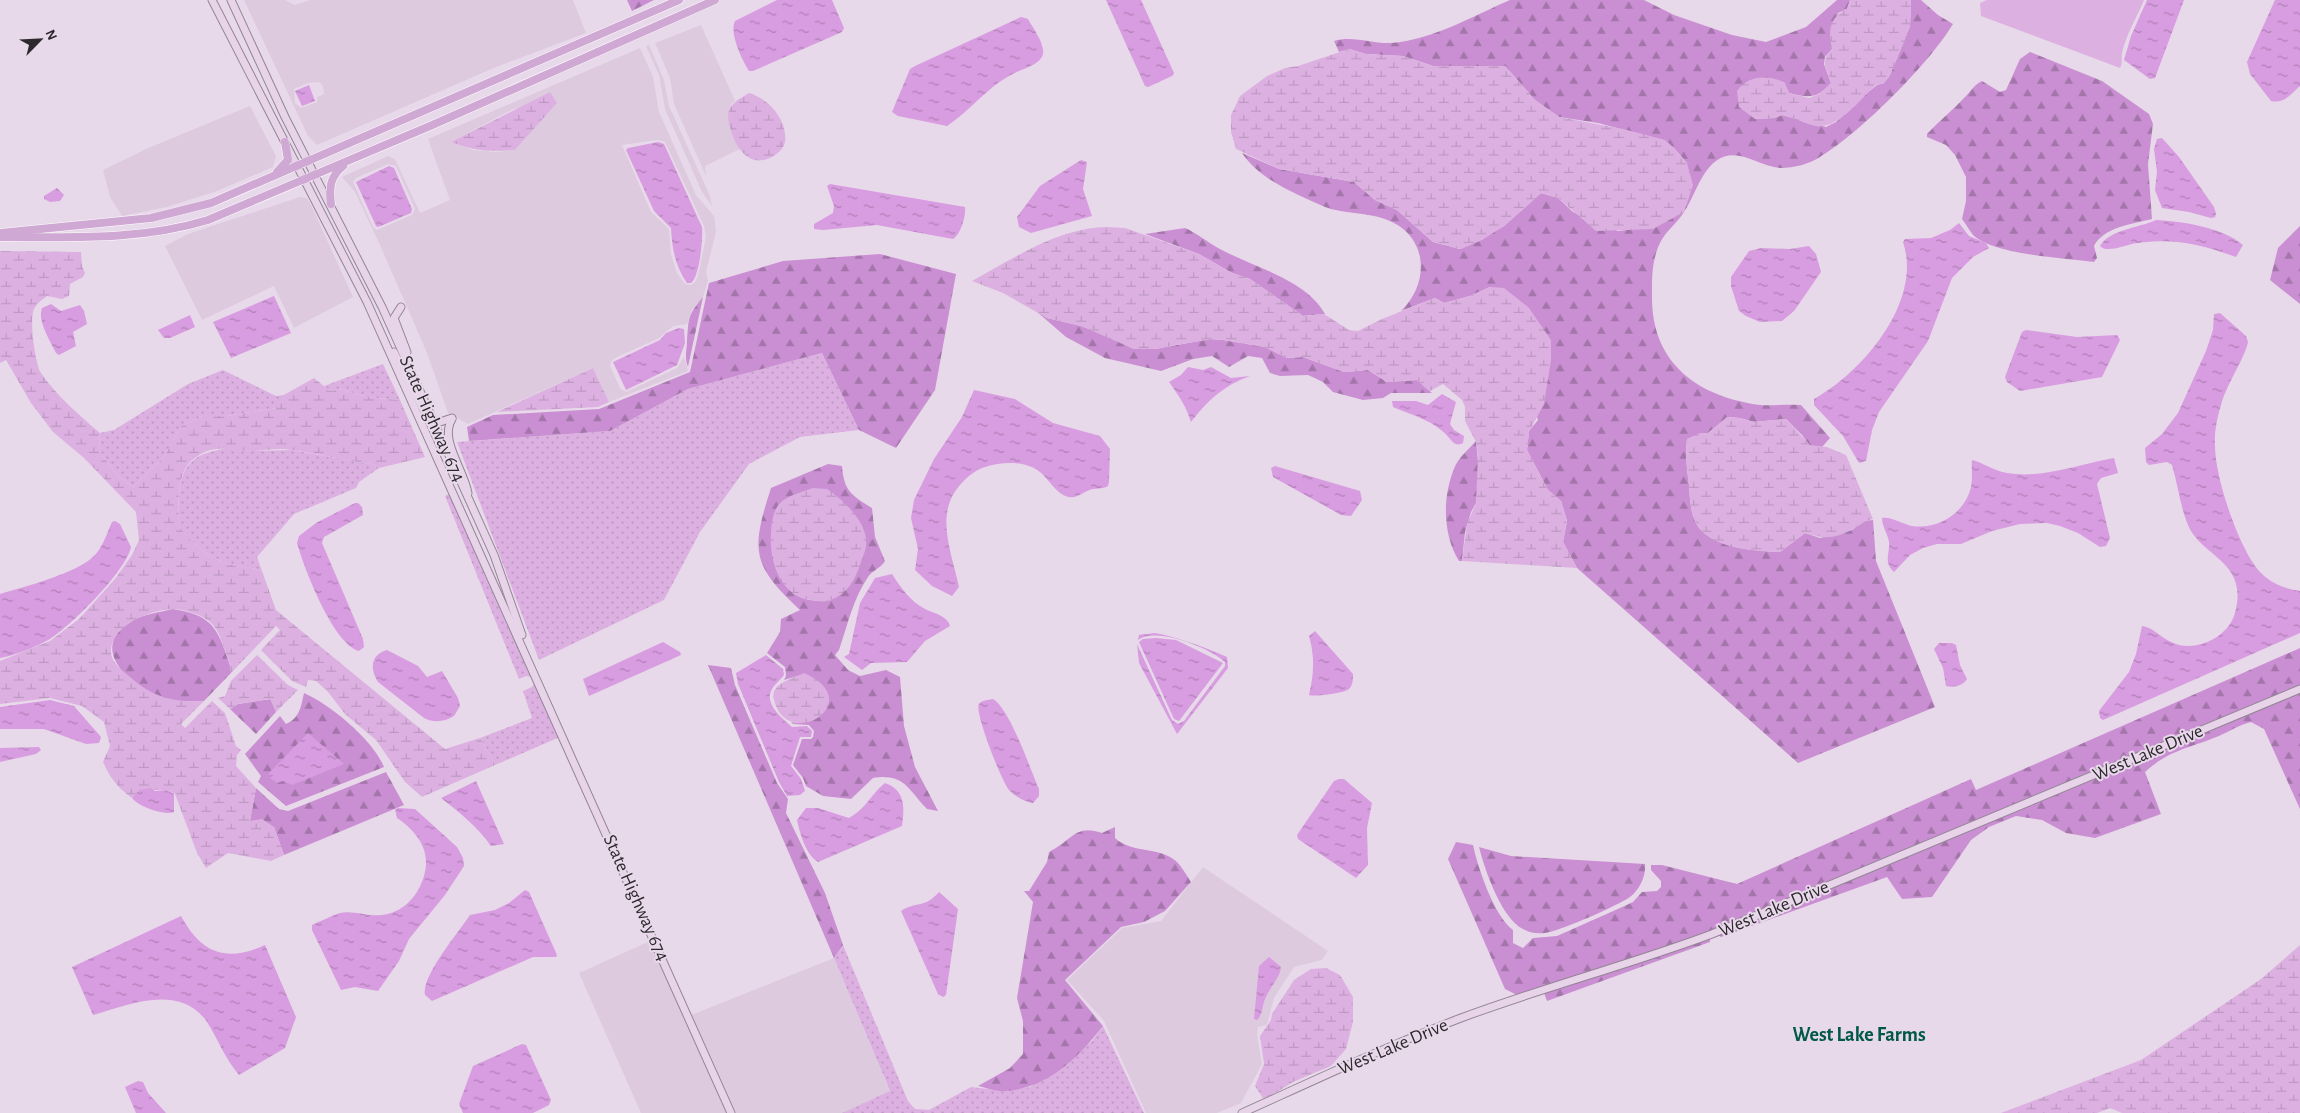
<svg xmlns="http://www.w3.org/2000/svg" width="2300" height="1113" font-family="'Alegreya Sans',sans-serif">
	<defs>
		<pattern id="grass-dots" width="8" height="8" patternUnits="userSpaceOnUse" patternTransform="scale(1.25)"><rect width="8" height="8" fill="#dcb1e1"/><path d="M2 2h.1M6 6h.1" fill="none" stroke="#bd98c1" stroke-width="1.8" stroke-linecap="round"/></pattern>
		<pattern id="forest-firs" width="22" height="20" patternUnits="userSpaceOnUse" patternTransform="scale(1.25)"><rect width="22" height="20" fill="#ca8fd2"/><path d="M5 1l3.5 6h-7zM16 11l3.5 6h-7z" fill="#a475ab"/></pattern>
		<pattern id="wetland-marsh" width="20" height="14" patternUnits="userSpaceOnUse" patternTransform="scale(1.25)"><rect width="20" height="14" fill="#dcb1e1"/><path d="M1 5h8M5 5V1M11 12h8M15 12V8" fill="none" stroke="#bd98c1"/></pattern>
		<pattern id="water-ripples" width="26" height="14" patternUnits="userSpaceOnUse" patternTransform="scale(1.25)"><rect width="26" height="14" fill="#d89ce0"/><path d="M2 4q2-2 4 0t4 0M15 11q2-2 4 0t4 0" fill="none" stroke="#b07fb6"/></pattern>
	</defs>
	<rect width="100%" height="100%" fill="#e8d9ea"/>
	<g fill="#ddcadf" fill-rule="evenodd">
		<path d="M244 0H285L295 5 310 0H573L586 33 496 67 317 145 308 136ZM319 82 323 86 324 94 317 97V102L301 108 295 103 294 89 308 83Z"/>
		<polygon points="701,25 735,101 731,104 729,123 740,149 705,166 706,176 674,104 670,78 655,43"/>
		<polygon points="649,45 664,80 669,106 710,196 712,206 702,192 665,109 659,75 646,46"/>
		<path d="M640 48 653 77 659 112 696 195 714 216 716 232 706 272 708 281 703 297 692 310 687 324 673 326 659 338 615 358 611 361 610 366 620 388 626 392 677 368 684 357 688 371 609 402 593 368 468 424 448 413 427 353 380 245 355 192 342 177 388 156 395 159 420 213 450 200 428 139ZM557 103 515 150 496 152 473 150 451 142 513 109ZM658 140 665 142 704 226 706 237 698 276 695 282 691 285 685 284 677 273 671 254 669 229 651 212 622 145ZM388 164 396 166 415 209 412 215 377 230 373 227 353 182 356 178Z"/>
		<polygon points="250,106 276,156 273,167 217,191 167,207 122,216 110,197 103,170 146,149"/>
		<polygon points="300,197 307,198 312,207 353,297 294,328 274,286 202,320 165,246 188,234"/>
		<polygon points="1203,867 1328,951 1322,960 1294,967 1274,998 1267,1025 1258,1027 1257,1035 1262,1064 1241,1103 1217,1113 1146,1113 1104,1021 1067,980 1122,928 1161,921"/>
		<polygon points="650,941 728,1113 641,1113 579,973"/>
		<polygon points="834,958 890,1092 842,1113 734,1113 691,1015"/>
	</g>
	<g fill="url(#grass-dots)">
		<polygon points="822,353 859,430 800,437 749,464 700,532 664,600 539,660 457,442 610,431 688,389"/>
		<polygon points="383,364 400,400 367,397 340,389 330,391 324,386"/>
		<polygon points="223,370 276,396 284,395 277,408 226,416 203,416 181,426 164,457 133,487 118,476 99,451 100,433 114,430 188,384"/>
		<path d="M231 448 249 451 291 450 371 464 379 468 359 482 356 488 294 514 257 557 262 571C249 566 243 568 232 565 212 560 189 542 179 526 178 480 177 453 231 448Z"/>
		<polygon points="451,493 532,677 526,676 519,679 445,496"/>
		<polygon points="535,682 560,737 495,765 480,738 532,718 523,691 532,687"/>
		<polygon points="843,945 908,1101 915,1109 929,1110 971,1087 1004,1091 1030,1087 1092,1041 1103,1026 1144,1113 842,1113 890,1091 834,958"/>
	</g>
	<g fill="url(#forest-firs)" fill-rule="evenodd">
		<polygon points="627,0 654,0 632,11"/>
		<path d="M1510 0H1644L1674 15 1732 35 1766 42 1806 27 1837 0H1850L1847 9 1838 13 1832 49 1825 57 1824 64 1831 83C1818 99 1807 98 1789 93L1784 82 1755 119 1774 118 1782 115 1826 127 1836 122 1862 97 1877 85 1884 83 1890 75 1910 26 1911 0H1921L1938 15 1953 24C1929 64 1860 133 1820 157 1809 164 1794 168 1781 168 1759 167 1737 145 1716 161 1700 173 1695 196 1684 212 1678 222 1667 230 1661 241 1651 260 1652 280 1652 300 1653 365 1700 397 1760 405 1773 406 1787 404 1801 405L1830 438 1822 447 1810 446 1802 435 1786 419 1754 422 1740 418 1728 417 1708 433 1687 439C1685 455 1687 469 1689 485 1690 498 1690 512 1696 523 1709 548 1755 551 1780 552L1805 533 1820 538 1852 530 1864 521 1873 520 1876 561 1935 707 1798 763 1577 568 1563 542 1567 521 1561 501 1548 490 1527 450 1529 431 1538 420 1490 287 1470 296 1444 303 1435 298 1401 311C1431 282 1428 234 1385 219 1366 212 1343 214 1325 207 1296 194 1260 180 1242 153L1279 169 1354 182 1375 200 1397 210 1433 242 1460 249 1504 226 1541 193 1558 198 1573 212 1618 231 1635 229 1687 163 1674 148 1643 135 1598 123 1559 117 1535 100 1505 66H1433L1403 56 1366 54 1349 49 1339 52 1334 41C1353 35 1372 44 1391 43 1432 40 1473 16 1510 0Z"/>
		<path d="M2030 52 2102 81 2149 114 2153 124 2148 164 2152 219C2132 224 2104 227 2094 246L2097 258 2094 262C2064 258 1994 255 1973 235 1969 230 1966 224 1962 219L1966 201V177L1955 155 1946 145 1927 137V134C1939 121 1953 110 1965 97 1971 91 1974 85 1982 81L2000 92 2006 90 2020 59Z"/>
		<polygon points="2300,226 2300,304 2270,280 2278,248"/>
		<path d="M1185 228C1197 233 1207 242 1218 248 1252 267 1306 279 1325 314L1303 316 1250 279 1232 273 1199 254 1145 234Z"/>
		<polygon points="880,254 956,274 935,390 896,448 859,430 822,353 688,389 610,431 469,441 467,427 493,415 599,409 690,372 709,283 783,261"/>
		<path d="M703 297 688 367C684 356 687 351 687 340 689 318 687 316 703 297Z"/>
		<polygon points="1036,311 1047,318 1081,326 1108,336 1134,349 1155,349 1210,339 1223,340 1265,347 1287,358 1303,357 1344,372 1368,370 1387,382 1417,380 1432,393 1391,393 1383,398 1363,400 1333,392 1323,382 1308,375 1280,376 1270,373 1262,358 1248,356 1229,367 1212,356 1193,359 1161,371 1105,358 1066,337"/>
		<path d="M1476 441 1479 472 1476 503 1471 512 1465 532 1462 561H1459C1443 535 1442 498 1454 469 1457 459 1469 449 1476 441Z"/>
		<path d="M828 464 842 466C844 491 851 495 872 508L875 537 885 561C881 568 873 570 868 577 853 599 848 624 839 650L835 655 848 670 860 676 886 670 900 677 904 726 915 767 938 811 927 809C908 790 905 773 873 778L851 799 823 796 806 786 803 778 793 765 802 739H811L813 737 814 731 809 725 793 724 791 722 797 723 804 674 784 680 786 676 785 667 767 653 780 632 781 619 800 610C751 565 751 550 771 488ZM771 536 832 600C786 607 774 575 771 536Z"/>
		<path d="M173 609C203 614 215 621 225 651 227 659 231 664 231 673L204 701C193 701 180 702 169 700 135 692 83 648 133 620 145 614 160 612 173 609Z"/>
		<path d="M2300 648V687L1709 932 1519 996 1505 989 1448 859 1456 842 1473 845C1478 868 1494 916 1513 930V943L1523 948 1533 938 1557 936 1620 908 1633 902 1642 892 1657 891 1661 887V881L1651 870V865H1662L1737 884 1971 779 1976 790Z"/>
		<polygon points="708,665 731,668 735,685 777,783 788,799 786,813 825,893 843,945 834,958"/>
		<path d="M2300 692V809L2264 729 2251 722C2239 725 2230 731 2219 736 2190 748 2169 750 2145 772L2161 814 2095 838 2066 833 2042 820 2016 816 1989 827 1971 840 1932 897 1902 899 1887 877 1721 937 1718 935Z"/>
		<path d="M304 693C331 705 373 740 384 767L286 806 258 782 261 776 245 754 280 716 286 724C300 718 301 706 304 693Z"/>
		<polygon points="271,699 276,712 256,734 230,709 238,704"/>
		<polygon points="386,772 404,805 284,855 274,827 250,821 256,788 279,809 288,811"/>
		<path d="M1115 827V838C1132 854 1160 846 1177 862 1182 867 1187 876 1191 882L1165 911 1144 922 1121 927 1065 980 1103 1026C1079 1057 1047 1089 1005 1091 997 1092 987 1088 978 1086L1010 1068 1023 1054V1021L1017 998 1033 902 1024 891H1029L1047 862 1049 852C1073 840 1075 824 1102 833Z"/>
		<path d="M1479 847 1511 856 1645 864C1646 876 1640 889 1630 897 1619 905 1558 932 1545 933 1537 934 1530 933 1523 929 1502 919 1485 871 1479 847Z"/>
		<polygon points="1710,938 1710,942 1547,1001 1544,993 1661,956"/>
	</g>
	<g fill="url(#wetland-marsh)">
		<path d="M1850 0H1911L1910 26 1904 42 1890 75 1884 83 1876 85C1861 98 1838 130 1816 126 1805 124 1794 117 1782 115L1774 118 1755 119 1739 107 1737 91C1749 75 1766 75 1784 82L1789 93 1809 98 1819 94 1831 83C1827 67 1819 64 1832 49 1828 32 1829 17 1847 9Z"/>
		<polygon points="1349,49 1366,54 1403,56 1433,66 1505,66 1535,100 1559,117 1623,129 1665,140 1674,148 1687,163 1693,185 1684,212 1653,229 1596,231 1558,198 1541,193 1504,226 1482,240 1461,249 1433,242 1397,210 1375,200 1354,182 1279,169 1236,149 1231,132 1231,115 1240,96 1267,76 1285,68 1298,66"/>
		<path d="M550 92 557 103 515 150C488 152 475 151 451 142Z"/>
		<path d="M749 93C768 98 788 120 785 142 782 156 759 166 748 157 737 150 732 136 729 124 725 106 736 101 749 93Z"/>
		<path d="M1107 227 1125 228 1199 254 1232 273 1250 279 1303 316 1324 314 1349 330 1358 331 1382 319 1435 298 1444 303 1470 296 1490 287 1504 288 1529 308 1551 340V360L1544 404 1529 432 1527 450 1548 490 1561 501 1567 520 1563 542 1577 568 1462 561 1467 524 1476 503 1478 456 1476 442 1465 421V407L1462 400 1443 384 1430 391 1417 380 1387 382 1368 370 1344 372 1303 357 1287 358 1265 347 1223 340 1210 339 1155 349H1134L1081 326 1047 318 1003 293 972 281C1015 258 1057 228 1107 227Z"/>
		<path d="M0 251 81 252 82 266 85 273 83 277 70 284 69 296 62 299 47 296C42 300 37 303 34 309 29 319 35 364 41 373 56 395 80 416 100 433L99 451 118 476 133 487 164 457 181 426 203 416H226L277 408 282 396 314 378 330 391 340 389 367 397 400 400 425 457 379 468 371 464C344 460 318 454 292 450 278 447 264 451 250 451 229 451 215 443 195 458 175 471 179 506 179 526 189 542 212 560 232 565 243 568 249 566 262 571L276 610 445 749 480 738 495 765 422 797 405 782 376 740 345 714 328 692 316 681 308 680 306 687 292 681 261 650 280 630 276 626 231 673C231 665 228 659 225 651 221 640 218 626 206 619 199 614 182 609 173 609 152 609 112 625 111 650 110 662 122 670 130 677 152 697 175 703 204 701L181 724 185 728 212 701 225 713 236 746 241 750 237 755 236 766 256 788 250 821 262 819 274 827 284 855 271 861 228 853 206 868 197 853 175 794 166 790H139L132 798C118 788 110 778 103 762L110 746 104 722 82 706 50 698 0 704V661L50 641 79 619 115 579 132 555 139 540 136 512 84 458 53 432 31 403 6 360 0 363Z"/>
		<polygon points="593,368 609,402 598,407 497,412"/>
		<path d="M1727 417 1740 418 1754 422 1786 419 1810 445 1827 447 1846 455 1873 519C1864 521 1859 526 1851 530 1834 539 1823 539 1805 533L1780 552C1754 551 1710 549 1696 523 1690 512 1690 498 1689 485 1687 469 1685 455 1687 439L1700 433H1708Z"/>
		<path d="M813 488 827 489C843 500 869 523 866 546 865 553 861 561 859 568 854 581 847 593 833 599 826 603 818 601 811 600 780 596 769 561 771 533 773 499 784 498 813 488Z"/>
		<polygon points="257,655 288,685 298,690 276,712 270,699 238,704 230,709 218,698 225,696 231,681"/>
		<path d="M804 673C870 702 787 753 774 700 769 683 793 679 804 673Z"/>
		<polygon points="2300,945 2300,1113 2122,1113 2110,1108 2097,1113 2001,1113 2141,1060 2261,979"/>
		<polygon points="1326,968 1340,975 1353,997 1353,1022 1346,1049 1331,1066 1293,1082 1264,1100 1255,1086 1264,1064 1260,1036 1271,1020 1272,1014 1294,980 1311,969"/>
	</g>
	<path fill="#dcb1e1" d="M1987 0H2144C2137 17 2126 35 2122 53 2121 59 2123 62 2120 68L1981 16 1980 3Z"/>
	<g fill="url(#water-ripples)">
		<path d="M777 0H832L844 28 842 32 753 71H749C742 60 729 33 735 21Z"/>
		<polygon points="1106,0 1141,0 1174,73 1172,76 1148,87 1145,86"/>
		<polygon points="2147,0 2184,0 2155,78 2150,79 2124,60 2131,36"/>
		<path d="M2275 0H2300V86C2291 94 2284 104 2271 101L2250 74 2247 62Z"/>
		<path d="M1021 17 1028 19C1033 28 1045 44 1043 54 1040 66 1020 69 1011 75 986 88 970 111 947 126L898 116 892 112 910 69 915 66Z"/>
		<polygon points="309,85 315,101 302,106 295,91"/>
		<polygon points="2162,138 2179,157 2214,207 2216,214 2215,217 2211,218 2189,212 2162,208 2155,190 2157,172 2154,149 2157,139"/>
		<path d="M658 142 664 144 702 227C703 238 700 276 691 283H687C675 266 672 248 671 228L654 211 626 150 628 148Z"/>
		<polygon points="1081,160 1087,162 1083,189 1092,216 1031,233 1019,227 1017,217 1040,186"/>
		<polygon points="389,166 394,168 412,209 411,213 378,227 376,226 356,182"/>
		<path d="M830 184 965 207C966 216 961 234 953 239L877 225 823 230 814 229V224L833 213 834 206 827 186Z"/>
		<polygon points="57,188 64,195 60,201 50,202 44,199 44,196"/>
		<path d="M2156 220C2181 221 2224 228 2243 245L2236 257C2200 244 2175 238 2137 243 2127 244 2108 254 2100 246 2110 229 2139 228 2156 220Z"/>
		<path d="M1959 223 1969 236 1986 243 1989 248 1973 257 1952 278 1928 341 1879 412 1872 430 1866 461 1859 463 1843 436 1814 405V399C1863 372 1923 301 1903 242L1905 239 1931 238 1950 230Z"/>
		<polygon points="1809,246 1816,254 1821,272 1794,311 1782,321 1760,322 1746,316 1739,311 1731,286 1731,277 1749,251 1761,248 1790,249"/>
		<polygon points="274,296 291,333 231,358 213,322"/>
		<path d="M51 304 61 311 80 305 84 311 87 324 73 332 76 346 59 355 56 353C51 342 37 321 42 308Z"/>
		<path d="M2220 313 2246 336 2248 342C2245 358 2226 385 2221 405 2217 418 2214 433 2215 446 2215 478 2240 553 2262 574 2272 584 2286 589 2300 591V633L2103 720 2100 718 2099 711 2129 672 2136 654 2142 626C2156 627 2166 647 2190 646 2206 645 2221 637 2230 624 2234 618 2236 611 2237 603 2243 560 2200 555 2188 525 2180 506 2178 485 2172 465L2167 462 2149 465 2146 462 2145 448 2162 434 2178 413 2206 351 2213 330 2214 314Z"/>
		<polygon points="190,315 195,327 170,338 164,338 158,330"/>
		<polygon points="679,328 684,329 685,343 677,365 626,390 613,362 660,340 666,333"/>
		<polygon points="2026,330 2077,337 2117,335 2120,340 2102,377 2020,391 2007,382 2005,377 2022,332"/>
		<path d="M1188 367 1203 370 1211 367 1231 378 1250 376C1224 385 1207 401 1191 422 1186 406 1179 396 1169 382L1181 375Z"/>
		<path d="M974 390 1015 399 1053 423 1100 436 1110 449 1109 482 1108 486C1103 489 1099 488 1094 489 1084 490 1078 499 1069 497 1054 494 1048 475 1034 468 1019 461 1001 462 985 467 975 470 967 477 960 485 934 514 952 553 959 587L952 596 932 586 915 570 918 549 911 518 914 500 934 459 962 417Z"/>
		<path d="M1442 394 1456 402 1450 424 1454 430 1464 436 1463 443C1457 446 1454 444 1450 439 1436 421 1414 416 1393 407L1392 401H1416L1428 405Z"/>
		<path d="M2114 458 2118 473 2101 478 2097 484 2110 538 2106 546 2100 547 2078 533 2060 526 2047 523 2020 524 1992 531 1961 544H1937L1923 548 1910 555 1894 572C1883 562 1890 554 1889 542 1888 534 1882 527 1882 518 1890 516 1903 524 1912 526 1938 530 1965 513 1971 487 1973 477 1971 468 1972 460 1984 463 1994 471 2007 473 2043 479 2079 464 2114 458Z"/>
		<polygon points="1275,466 1360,491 1362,500 1351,516 1341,515 1273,477 1271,468"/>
		<path d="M355 503H358L362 507 363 515 324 537 322 543 363 639 364 647 359 651C333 644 304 568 297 543L299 536 316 523Z"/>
		<path d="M115 521 120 524 131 547C126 571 72 625 50 639 36 647 16 655 0 658V594C24 587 77 573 94 556 103 547 107 533 112 522Z"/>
		<path d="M892 574C901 588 910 601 925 609 933 613 948 616 950 626L925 641 907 662 871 663 862 670 844 657 849 654 860 603 875 578Z"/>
		<path d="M1315 631 1353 674C1353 679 1353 685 1349 689 1345 693 1314 697 1309 695 1314 674 1315 657 1309 636Z"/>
		<path d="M1155 633C1181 638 1204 647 1227 657L1228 668 1177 734 1139 663 1137 644 1172 720 1178 724 1184 721 1225 666V662C1210 648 1156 626 1138 640L1139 635Z"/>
		<polygon points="1156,638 1176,640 1223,663 1179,721 1174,719 1139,642 1143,639"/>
		<polygon points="663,642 680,652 681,655 589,696 583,679"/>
		<path d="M1939 643H1952L1956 645 1960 665 1967 679C1963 686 1953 688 1946 686L1943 668 1934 649Z"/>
		<path d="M387 650 418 666 427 677 442 671 458 698 460 706 454 716C444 722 434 723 424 718L378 682C370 669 370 655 387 650Z"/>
		<path d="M766 655 783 669 784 675C780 680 773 686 771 691 765 705 783 719 792 727L807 726 812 731 811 737H800L791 766 801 779 805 791 800 795 787 796 779 782 738 684 736 673Z"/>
		<path d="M993 699C1010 709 1030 769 1039 789V796L1033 803C1026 802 1014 796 1009 790 1002 782 974 712 979 704 982 700 988 700 993 699Z"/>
		<polygon points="50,700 74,706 101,737 99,743 86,744 44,729 0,729 0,707"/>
		<polygon points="308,733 344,764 292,785 283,781 277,783 270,778 269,773"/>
		<polygon points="39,747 41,750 36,754 0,762 0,748"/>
		<polygon points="1339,779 1344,779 1372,803 1367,828 1368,865 1356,878 1298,839 1297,835 1334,781"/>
		<path d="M476 781 504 844 491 846C477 826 460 813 441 798Z"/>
		<path d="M885 783C905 790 905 807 902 826L818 862C806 855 800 834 797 820L806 808H818L849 818C867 808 870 795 885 783Z"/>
		<path d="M151 788 155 791 166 790 174 794V812C163 816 138 806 132 798L139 790Z"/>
		<path d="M398 808 415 809 435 827 457 847 463 858 464 866 445 895 409 939 399 961 378 991 355 987 341 990 312 930V925C321 921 331 916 340 913 353 910 369 917 382 915 408 912 424 888 426 865 427 844 413 829 397 818L395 810Z"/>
		<path d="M525 890 529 892 557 955 556 957H533L432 1001 425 995C421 976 459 932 470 915L495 910 509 903Z"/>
		<path d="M939 892 958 909 946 995 943 997 938 994 901 911C916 901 924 909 939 892Z"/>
		<path d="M181 916C201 953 226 963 265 945L296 1017 285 1048 239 1075C224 1057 219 1041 207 1022 180 983 130 1004 93 1015L72 967Z"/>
		<path d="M1269 957 1281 967C1280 978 1270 987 1266 997 1262 1004 1263 1015 1257 1020L1254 1019 1259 966Z"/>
		<polygon points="522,1044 526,1045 551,1100 549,1105 533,1113 463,1113 459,1104 473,1066"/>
		<polygon points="138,1081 143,1082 148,1093 166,1113 136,1113 125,1087"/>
	</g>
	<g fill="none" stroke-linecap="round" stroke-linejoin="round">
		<defs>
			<g id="secondary">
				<polyline points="212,0 367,302 731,1113"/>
				<polyline points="231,0 285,117 382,307 494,555 522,635"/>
				<polyline points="401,307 394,318 407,352"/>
				<polyline points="394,352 428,419 440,422 452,418"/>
				<path d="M452 419C439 439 464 470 468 493"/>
				<path d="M1242 1113C1315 1080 1387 1046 1461 1018 1544 987 1629 965 1712 934L2300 689"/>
			</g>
			<g id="primary">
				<polyline points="277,172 288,160 285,142"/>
				<path d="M331 204C329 187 330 177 343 166"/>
				<polyline points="0,233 151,218 211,203 679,0"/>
				<path d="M0 237C70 237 139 241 208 220L430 126 715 0"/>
			</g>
		</defs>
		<use href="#secondary" stroke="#938595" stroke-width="9"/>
		<use href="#primary" stroke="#fff" stroke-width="9"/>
		<use href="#secondary" stroke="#e7d4e9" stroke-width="7"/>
		<use href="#primary" stroke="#cfa9d3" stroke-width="8"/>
	</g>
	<g text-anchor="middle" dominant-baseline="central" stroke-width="4" stroke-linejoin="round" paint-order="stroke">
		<g font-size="19" fill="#2d282e" stroke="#e8d9ea">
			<text transform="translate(432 419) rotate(66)">State Highway 674</text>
			<text transform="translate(2148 753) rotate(-23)">West Lake Drive</text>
			<text transform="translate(636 898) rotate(66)">State Highway 674</text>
			<text transform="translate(1774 909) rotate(-23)">West Lake Drive</text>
			<text transform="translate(1393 1047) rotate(-23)">West Lake Drive</text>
		</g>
		<g font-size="20" font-weight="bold" fill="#005846" stroke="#e8d9ea">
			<text x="1859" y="1035">West Lake Farms</text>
		</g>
	</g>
	<g transform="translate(40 40) rotate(66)" stroke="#e8d9ea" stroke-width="4" paint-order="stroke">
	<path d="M0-4L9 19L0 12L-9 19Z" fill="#2d282e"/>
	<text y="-8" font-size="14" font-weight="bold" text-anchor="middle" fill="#2d282e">N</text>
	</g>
</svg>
